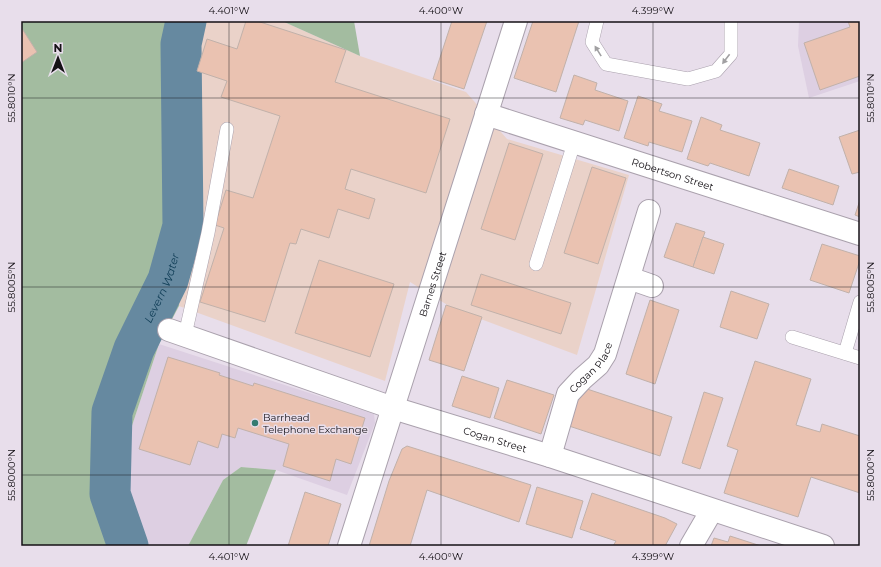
<svg xmlns="http://www.w3.org/2000/svg" width="881" height="567" font-family="Montserrat,sans-serif">
	<rect width="100%" height="100%" fill="#e8deeb"/>
	<g fill="#ddcfe2">
		<polygon points="799,21 860,21 860,81 809,98 798,46"/>
		<polygon points="159,344 374,414 375,423 347,495 276,470 241,467 223,480 188,546 149,546 120,462"/>
	</g>
	<polygon fill="#ead2c9" points="208,21 282,21 360,56 466,92 507,139 629,175 577,355 454,309 410,282 385,381 179,306 193,36"/>
	<g fill="#a3bca0">
		<polygon points="21,21 208,21 193,37 179,306 159,344 120,462 149,546 21,546"/>
		<polygon points="282,21 354,21 360,56"/>
		<polygon points="241,467 276,470 246,546 188,546 223,480"/>
	</g>
	<g fill="none" stroke-linecap="round" stroke-linejoin="round">
		<path stroke="#6689a0" stroke-width="41" id="s1" d="M128 546 110 494 112 412 134 349 168 280 183 226 181 44 186 21"/>
	</g>
	<g fill="#eac2b1" stroke="#c1b1aa">
		<polygon points="246,21 257,21 346,50 335,82 450,119 426,193 351,169 345,189 375,199 369,219 338,209 329,238 301,229 296,244 290,243 265,322 200,302 224,228 215,225 226,190 253,198 280,116 221,97 227,81 197,71 207,39 237,49"/>
		<polygon points="452,21 487,21 464,89 433,79"/>
		<polygon points="533,21 579,21 556,92 514,78"/>
		<polygon points="848,21 860,21 860,76 820,90 804,43 850,27"/>
		<polygon points="21,27 37,52 21,63"/>
		<polygon points="574,75 597,83 595,90 628,101 619,131 585,120 583,125 560,118"/>
		<polygon points="638,96 662,104 659,111 692,121 682,152 649,142 648,146 624,138"/>
		<polygon points="701,117 722,125 720,130 760,143 749,176 710,163 708,166 687,159"/>
		<polygon points="860,130 860,172 852,174 839,137"/>
		<polygon points="509,143 543,154 515,240 481,229"/>
		<polygon points="592,167 626,178 598,264 564,253"/>
		<polygon points="789,169 839,186 833,205 782,188"/>
		<polygon points="860,200 860,217 855,215"/>
		<polygon points="676,223 705,232 693,267 664,257"/>
		<polygon points="703,237 724,244 714,274 693,267"/>
		<polygon points="822,244 860,256 860,260 849,293 810,280"/>
		<polygon points="319,260 394,284 370,357 295,333"/>
		<polygon points="481,274 571,303 561,334 471,305"/>
		<polygon points="731,291 769,304 757,339 720,327"/>
		<polygon points="650,300 679,310 655,384 626,374"/>
		<polygon points="446,305 482,317 464,371 429,360"/>
		<polygon points="168,357 220,373 219,375 253,386 254,383 365,418 351,464 336,459 330,481 283,466 289,444 238,428 235,438 222,434 218,448 198,441 190,465 139,449"/>
		<polygon points="755,361 811,379 796,425 820,432 822,424 860,436 860,493 811,477 798,517 724,493 738,450 727,446"/>
		<polygon points="462,376 499,388 490,418 452,406"/>
		<polygon points="507,380 554,395 541,434 494,418"/>
		<polygon points="581,387 672,417 660,456 569,426"/>
		<polygon points="704,392 723,398 700,469 682,463"/>
		<polygon points="407,446 531,485 519,522 427,490 410,546 369,546 389,481 402,449"/>
		<polygon points="537,487 583,501 572,538 526,524"/>
		<polygon points="305,492 341,504 328,546 288,546"/>
		<polygon points="592,493 665,518 677,524 665,546 613,546 616,541 580,529"/>
		<polygon points="730,536 761,546 711,546 714,538 728,542"/>
	</g>
	<g fill="none" stroke-linecap="round" stroke-linejoin="round">
		<defs>
			<g id="service">
				<polyline points="597,21 592,42 606,64 688,79 716,71 731,54 731,21"/>
				<polyline points="536,264 574,143"/>
				<polyline points="185,335 208,233 227,129"/>
				<polyline points="792,337 860,358"/>
				<polyline points="845,353 860,302"/>
			</g>
			<g id="minor">
				<path id="s2" d="M486 114 860 234"/>
				<polyline points="629,278 652,286"/>
				<path id="s3" d="M169 330 393 408 550 456 823 546"/>
				<path id="s4" d="M550 456 568 394 582 379 598 365 605 354 649 211"/>
				<path id="s5" d="M349 546 516 21"/>
				<polyline points="691,546 712,510"/>
			</g>
		</defs>
		<use href="#service" stroke="#aaa1ad" stroke-width="14"/>
		<use href="#minor" stroke="#aaa1ad" stroke-width="24"/>
		<use href="#service" stroke="#fff" stroke-width="13"/>
		<use href="#minor" stroke="#fff" stroke-width="22"/>
	</g>
	<defs><path id="oneway-solid" d="M-6-.8H1V-3.2L6.5 0L1 3.2V.8H-6Z"/></defs>
	<g fill="#a1a0a2">
		<use href="#oneway-solid" transform="translate(598 51) rotate(-122)"/>
		<use href="#oneway-solid" transform="translate(726 59) rotate(127)"/>
	</g>
	<path fill="none" stroke="#151116" stroke-width="1" stroke-opacity="0.45" d="M229 21V546M441 21V546M653 21V546M21 98H860M21 287H860M21 475H860"/>
	<circle fill="#357b71" stroke="#e8deeb" stroke-width="1.5" cx="255" cy="423" r="4"/>
	<g text-anchor="middle" dominant-baseline="central" stroke-width="3" stroke-linejoin="round" paint-order="stroke">
		<g font-size="10" fill="#151116" stroke="#e8deeb">
			<text stroke="none"><textPath href="#s2" startOffset="196">Robertson Street</textPath></text>
			<text stroke="none"><textPath href="#s5" startOffset="275">Barnes Street</textPath></text>
			<text stroke="none"><textPath href="#s4" startOffset="100">Cogan Place</textPath></text>
			<text stroke="none"><textPath href="#s3" startOffset="344">Cogan Street</textPath></text>
		</g>
		<g font-size="10" fill="#151116" stroke="#e8deeb" text-anchor="start">
			<text x="263" y="417">Barrhead<tspan x="263" dy="12">Telephone Exchange</tspan></text>
		</g>
		<g font-size="11" font-style="italic" fill="#0e3c55" stroke="#e8deeb">
			<text stroke="none"><textPath href="#s1" startOffset="271">Levern Water</textPath></text>
		</g>
	</g>
	<rect width="881" height="567" fill="none" stroke="#e8deeb" stroke-width="44"/>
	<g transform="translate(58 58)" stroke="#e8deeb" stroke-width="3" paint-order="stroke">
	<path d="M0-3L7 15L0 10L-7 15Z" fill="#151116"/>
	<text y="-6" font-size="11" font-weight="bold" text-anchor="middle" fill="#151116">N</text>
	</g>
	<rect x="22" y="22" width="837" height="523" fill="none" stroke="#151116" stroke-width="1.5"/>
	<g font-size="10" text-anchor="middle" fill="#151116">
		<text x="229" y="14">4.401°W</text>
		<text x="441" y="14">4.400°W</text>
		<text x="653" y="14">4.399°W</text>
		<text transform="translate(11 98) rotate(-90)" y="4">55.8010°N</text>
		<text transform="translate(870 98) rotate(-90)" y="4">55.8010°N</text>
		<text transform="translate(11 287) rotate(-90)" y="4">55.8005°N</text>
		<text transform="translate(870 287) rotate(-90)" y="4">55.8005°N</text>
		<text transform="translate(11 475) rotate(-90)" y="4">55.8000°N</text>
		<text transform="translate(870 475) rotate(-90)" y="4">55.8000°N</text>
		<text x="229" y="560">4.401°W</text>
		<text x="441" y="560">4.400°W</text>
		<text x="653" y="560">4.399°W</text>
	</g>
</svg>
